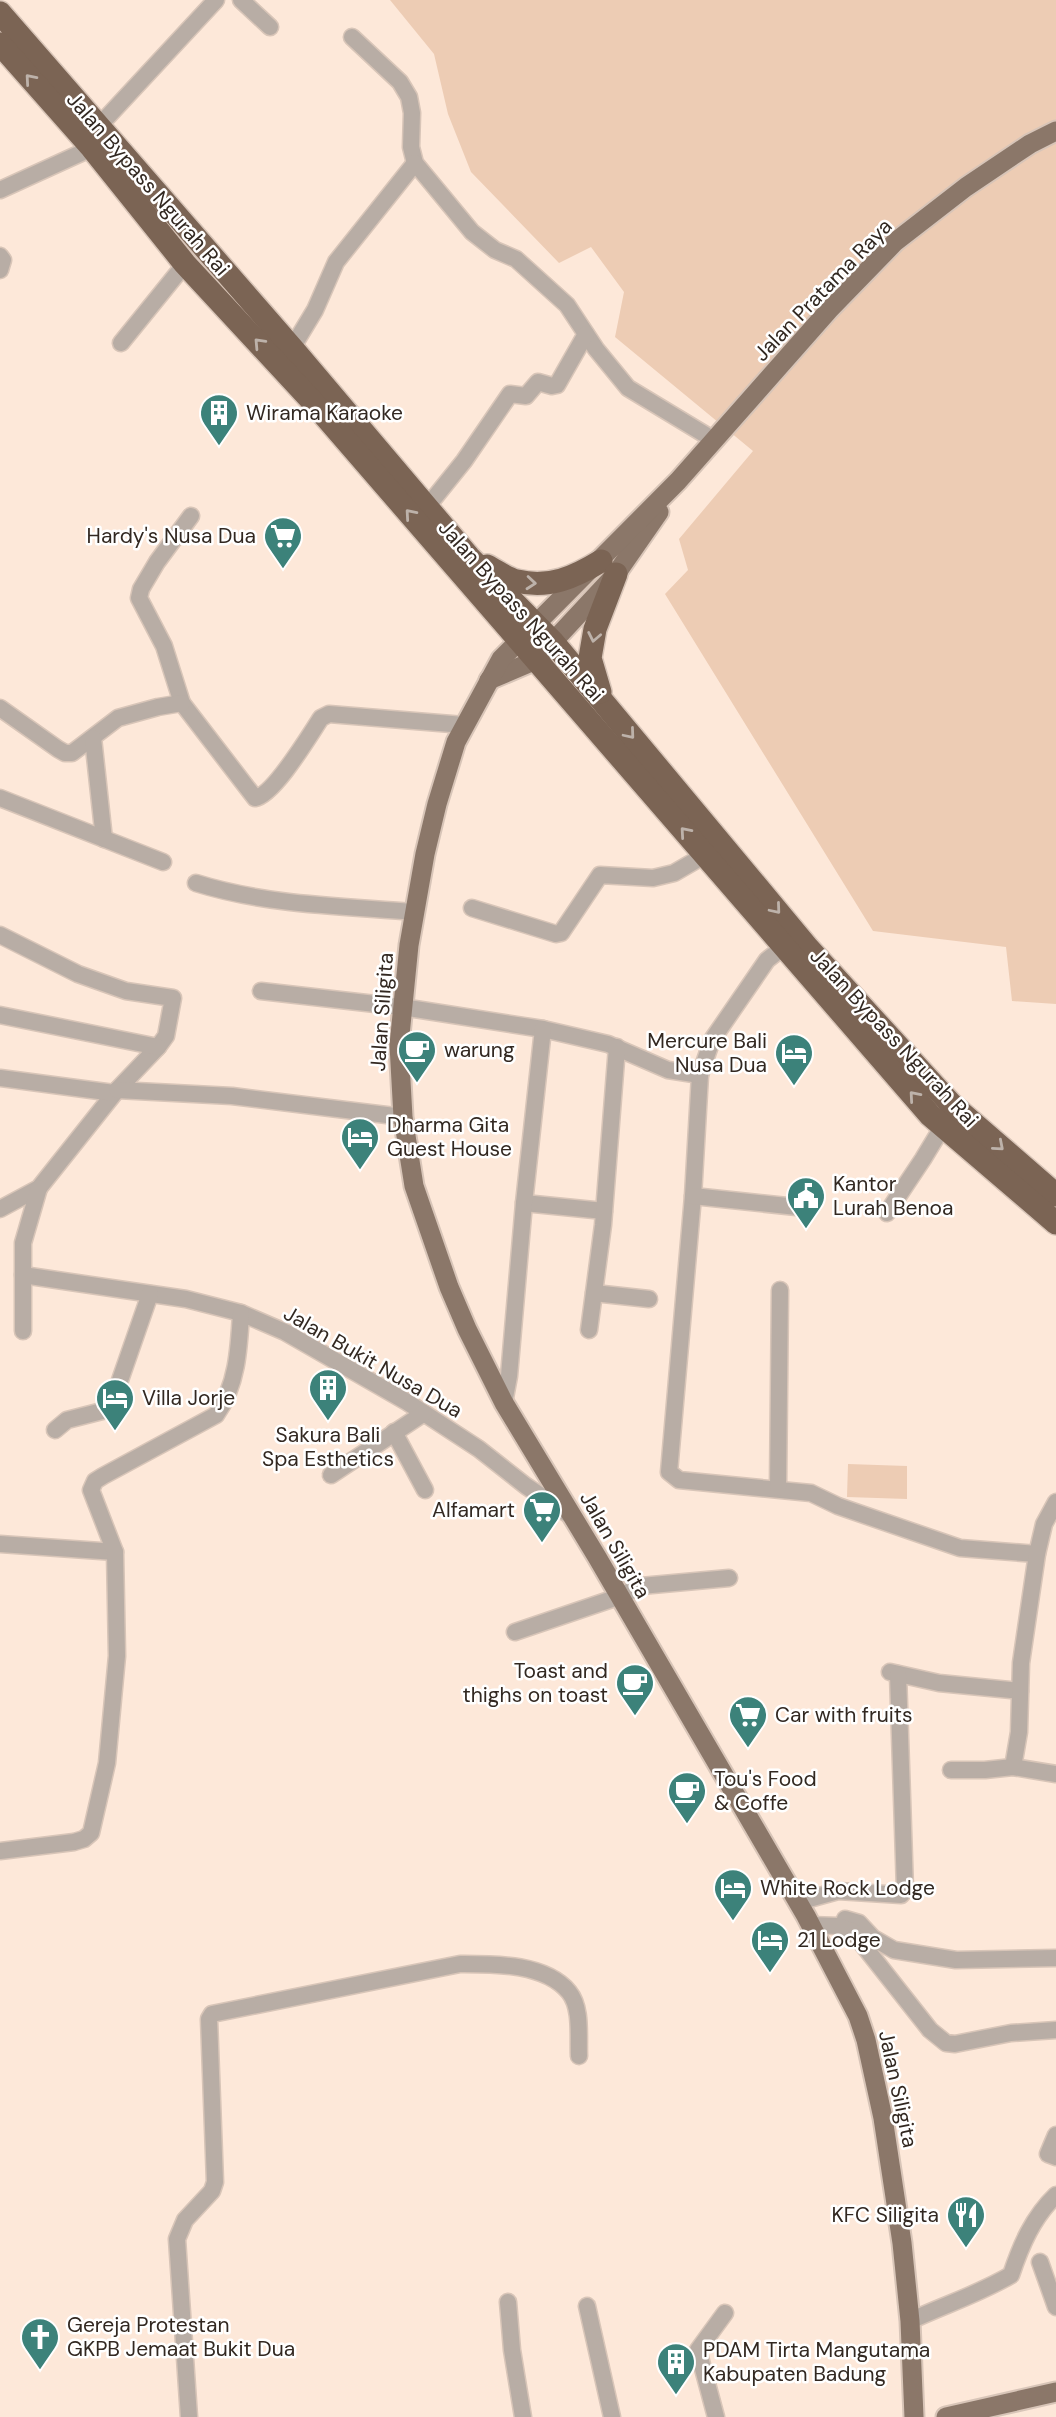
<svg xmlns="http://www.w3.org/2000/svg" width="1056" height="2417" font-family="'DM Sans',sans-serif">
	<rect width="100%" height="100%" fill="#fde8d9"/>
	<g fill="#edccb4">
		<polygon points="390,0 1056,0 1056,1004 1012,1001 1006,947 873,931 665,594 688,570 679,539 753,451 615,337 624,292 591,247 559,263 471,172 448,114 434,54"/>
		<polygon points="848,1464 907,1466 907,1499 847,1497"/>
	</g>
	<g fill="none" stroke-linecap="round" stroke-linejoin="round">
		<defs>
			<g id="minor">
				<polyline points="241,0 270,27"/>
				<polyline points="352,37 400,82 409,97 412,113 411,147 415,163 472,232 495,250 516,259 567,305 596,349 628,388 714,440"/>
				<polyline points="98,127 216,0"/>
				<polyline points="0,190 92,148"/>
				<polyline points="0,256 3,260 0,270"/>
				<polyline points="121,343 185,264"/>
				<polyline points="292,348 315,310 336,262 415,163"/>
				<polyline points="427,507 464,461 510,394 526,396 538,382 552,386 557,385 586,334"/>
				<path d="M191 516 157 562 141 589 139 598 164 646 182 703 255 798C274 795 309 736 321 718L329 714 464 725"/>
				<polyline points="0,708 58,749 65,753 72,753 118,718 158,707 182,703"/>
				<polyline points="93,738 104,839"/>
				<polyline points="0,798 163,862"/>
				<path d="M196 883C266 905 341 906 414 912"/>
				<polyline points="472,908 556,934 561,933 600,875 653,878 674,873 705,855"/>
				<polyline points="0,935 78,974 126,991 173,998 166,1036 158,1047 117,1090 39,1188 0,1209"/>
				<polyline points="785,946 767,960 712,1040 700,1075 693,1196 669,1472 679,1480 811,1493 838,1506 960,1548 1037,1554"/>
				<polyline points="261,991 402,1007 543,1029 608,1044 668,1070 700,1075"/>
				<polyline points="0,1015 158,1047"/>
				<polyline points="0,1078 114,1093"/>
				<polyline points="117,1090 232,1096 403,1117"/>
				<polyline points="693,1196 806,1208"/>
				<polyline points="524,1203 604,1211"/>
				<polyline points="887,1213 923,1159 943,1126"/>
				<polyline points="23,1275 186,1299 241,1313 285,1332 407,1402 479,1449 526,1486 571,1516"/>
				<polyline points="594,1293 649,1299"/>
				<polyline points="589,1330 603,1225 617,1047"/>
				<polyline points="23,1331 23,1243 39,1188"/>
				<polyline points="504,1403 509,1376 524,1203 543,1029"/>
				<polyline points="55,1430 67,1420 110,1409 150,1294"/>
				<polyline points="394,1432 425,1490"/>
				<polyline points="331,1475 424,1413"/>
				<polyline points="778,1488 780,1290"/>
				<polyline points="0,1544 115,1552"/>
				<polyline points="515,1632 618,1597 641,1586 729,1578"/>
				<polyline points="890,1672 939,1683 1020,1691"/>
				<polyline points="1013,1767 1019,1732 1021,1663 1037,1554 1044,1524 1056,1502"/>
				<polyline points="951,1770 985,1770 1013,1767 1056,1774"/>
				<path d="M0 1851 74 1842 84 1839 91 1833 107 1763 117 1656 115 1552 91 1490 95 1481 103 1476 216 1415C237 1386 239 1349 241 1313"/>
				<polyline points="798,1902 838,1891 901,1895 905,1890 898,1674"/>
				<polyline points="845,1919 859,1923 873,1938 894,1950 956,1960 1056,1958"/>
				<polyline points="810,1925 838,1926 852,1931 930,2030 946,2043 955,2044 1011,2033 1056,2030"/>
				<polyline points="1056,2135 1048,2154 1056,2157"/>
				<polyline points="1040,2262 1056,2307"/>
				<polyline points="508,2302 512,2350 523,2417"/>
				<polyline points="587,2306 612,2417"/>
				<path d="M910 2321C944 2305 979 2294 1011 2275 1021 2245 1033 2217 1056 2195"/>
				<path d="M189 2417 177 2239 185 2220 212 2191 215 2182 209 2019 212 2014 460 1964C494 1964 545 1963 569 1992 582 2008 578 2036 579 2056"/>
				<polyline points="716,2417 698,2350 725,2313"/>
			</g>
			<g id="major">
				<polyline points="489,680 536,660 616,574 659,512"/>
				<polyline points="914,2417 910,2321 902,2243 883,2118 866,2040 858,2016 806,1916 597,1557 504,1403 467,1329 449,1287 414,1186 403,1117 399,1045 409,945 425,854 437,804 456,742 501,659 678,481 829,310 895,242 966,187 1030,144 1056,131"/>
				<polyline points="946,2417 1056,2392"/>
			</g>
			<g id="highway">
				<polyline points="0,13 292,348 469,557 553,642 808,948 951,1104 1056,1195"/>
				<polyline points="0,44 92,148 185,264 312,401 930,1115 1056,1223"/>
				<path d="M487 566C497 571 507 579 517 581 549 589 575 577 601 561"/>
				<polyline points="600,692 590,658 595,629 616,574"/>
			</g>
		</defs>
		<use href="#minor" stroke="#d8c5b8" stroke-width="19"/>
		<use href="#major" stroke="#d8c5b8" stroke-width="23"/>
		<use href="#highway" stroke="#d8c5b8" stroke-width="26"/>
		<use href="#minor" stroke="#b8ada5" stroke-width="16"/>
		<use href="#major" stroke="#8b7769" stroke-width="19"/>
		<use href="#highway" stroke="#7b6454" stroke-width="23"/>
	</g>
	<defs><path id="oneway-chevron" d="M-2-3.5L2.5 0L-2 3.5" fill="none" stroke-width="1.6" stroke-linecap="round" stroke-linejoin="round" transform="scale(1.75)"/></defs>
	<g stroke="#bdb2aa">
		<use href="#oneway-chevron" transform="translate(30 79) rotate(-131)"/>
		<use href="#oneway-chevron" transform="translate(259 343) rotate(-133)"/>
		<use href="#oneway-chevron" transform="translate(410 514) rotate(-131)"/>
		<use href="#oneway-chevron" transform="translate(531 583) rotate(5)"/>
		<use href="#oneway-chevron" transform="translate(594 637) rotate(101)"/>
		<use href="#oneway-chevron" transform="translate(630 734) rotate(50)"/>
		<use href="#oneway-chevron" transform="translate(685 832) rotate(-131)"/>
		<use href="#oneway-chevron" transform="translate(776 909) rotate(50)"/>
		<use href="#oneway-chevron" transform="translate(914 1096) rotate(-131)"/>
		<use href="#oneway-chevron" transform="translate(999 1146) rotate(41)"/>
	</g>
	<defs>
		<symbol id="building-pin" viewBox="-11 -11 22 30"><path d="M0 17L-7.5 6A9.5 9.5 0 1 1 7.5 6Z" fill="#3c827a" stroke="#fff"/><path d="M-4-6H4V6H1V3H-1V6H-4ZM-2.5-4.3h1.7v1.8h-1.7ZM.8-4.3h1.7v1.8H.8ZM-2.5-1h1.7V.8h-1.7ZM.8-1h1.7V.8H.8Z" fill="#fff"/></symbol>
		<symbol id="supermarket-pin" viewBox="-11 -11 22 30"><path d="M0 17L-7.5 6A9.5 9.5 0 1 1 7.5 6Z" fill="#3c827a" stroke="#fff"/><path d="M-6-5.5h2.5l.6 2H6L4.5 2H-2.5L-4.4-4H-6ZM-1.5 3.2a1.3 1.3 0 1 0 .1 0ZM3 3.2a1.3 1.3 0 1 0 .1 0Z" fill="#fff"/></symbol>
		<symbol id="cafe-pin" viewBox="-11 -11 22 30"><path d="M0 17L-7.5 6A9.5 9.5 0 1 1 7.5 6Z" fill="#3c827a" stroke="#fff"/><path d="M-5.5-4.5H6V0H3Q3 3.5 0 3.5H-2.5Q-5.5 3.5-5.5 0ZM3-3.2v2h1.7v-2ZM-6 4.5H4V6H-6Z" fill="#fff"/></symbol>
		<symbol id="hotel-pin" viewBox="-11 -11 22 30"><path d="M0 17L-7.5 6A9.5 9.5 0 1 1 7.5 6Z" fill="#3c827a" stroke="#fff"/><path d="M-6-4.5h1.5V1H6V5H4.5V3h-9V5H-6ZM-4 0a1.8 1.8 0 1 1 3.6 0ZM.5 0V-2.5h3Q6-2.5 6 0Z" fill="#fff"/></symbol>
		<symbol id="civic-pin" viewBox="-11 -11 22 30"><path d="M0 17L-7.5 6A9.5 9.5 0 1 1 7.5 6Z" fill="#3c827a" stroke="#fff"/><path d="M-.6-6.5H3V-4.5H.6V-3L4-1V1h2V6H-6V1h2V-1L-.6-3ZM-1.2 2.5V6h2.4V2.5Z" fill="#fff"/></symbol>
		<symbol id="restaurant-pin" viewBox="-11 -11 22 30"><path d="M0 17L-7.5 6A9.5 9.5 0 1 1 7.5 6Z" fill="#3c827a" stroke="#fff"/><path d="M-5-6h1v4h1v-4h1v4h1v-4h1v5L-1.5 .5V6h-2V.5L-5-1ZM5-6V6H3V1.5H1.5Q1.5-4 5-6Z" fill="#fff"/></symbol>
		<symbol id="church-pin" viewBox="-11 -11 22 30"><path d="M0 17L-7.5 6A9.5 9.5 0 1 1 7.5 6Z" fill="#3c827a" stroke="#fff"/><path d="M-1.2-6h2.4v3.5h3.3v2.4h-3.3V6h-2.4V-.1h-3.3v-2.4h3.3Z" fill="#fff"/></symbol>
	</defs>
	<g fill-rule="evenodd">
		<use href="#building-pin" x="197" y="391" width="44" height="60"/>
		<use href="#supermarket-pin" x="261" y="514" width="44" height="60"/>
		<use href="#cafe-pin" x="395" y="1028" width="44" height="60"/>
		<use href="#hotel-pin" x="772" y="1031" width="44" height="60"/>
		<use href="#hotel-pin" x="338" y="1115" width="44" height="60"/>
		<use href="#civic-pin" x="784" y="1174" width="44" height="60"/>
		<use href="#building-pin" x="306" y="1366" width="44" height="60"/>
		<use href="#hotel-pin" x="93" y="1376" width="44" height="60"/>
		<use href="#supermarket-pin" x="520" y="1488" width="44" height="60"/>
		<use href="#cafe-pin" x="613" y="1661" width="44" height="60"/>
		<use href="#supermarket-pin" x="726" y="1693" width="44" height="60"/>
		<use href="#cafe-pin" x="665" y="1769" width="44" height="60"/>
		<use href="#hotel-pin" x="711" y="1866" width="44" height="60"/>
		<use href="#hotel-pin" x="748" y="1918" width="44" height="60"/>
		<use href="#restaurant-pin" x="944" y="2193" width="44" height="60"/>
		<use href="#church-pin" x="18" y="2315" width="44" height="60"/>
		<use href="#building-pin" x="654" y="2340" width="44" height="60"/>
	</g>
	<g text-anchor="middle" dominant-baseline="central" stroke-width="5" stroke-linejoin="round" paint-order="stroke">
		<g font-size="21" fill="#322821" stroke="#fff">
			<text transform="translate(148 184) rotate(49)">Jalan Bypass Ngurah Rai</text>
			<text transform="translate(823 290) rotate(-46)">Jalan Pratama Raya</text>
			<text transform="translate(521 611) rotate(48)">Jalan Bypass Ngurah Rai</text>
			<text transform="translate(382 1012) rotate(-86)">Jalan Siligita</text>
			<text transform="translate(894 1038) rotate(47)">Jalan Bypass Ngurah Rai</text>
			<text transform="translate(373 1362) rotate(30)">Jalan Bukit Nusa Dua</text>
			<text transform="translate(615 1545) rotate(60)">Jalan Siligita</text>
			<text transform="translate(898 2089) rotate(78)">Jalan Siligita</text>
		</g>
		<g font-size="21" fill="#322821" stroke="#fff" text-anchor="start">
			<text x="246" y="413">Wirama Karaoke</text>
			<text x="256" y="536" text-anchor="end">Hardy's Nusa Dua</text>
			<text x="767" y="1041" text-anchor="end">Mercure Bali<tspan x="767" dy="24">Nusa Dua</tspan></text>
			<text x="444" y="1050">warung</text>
			<text x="387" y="1125">Dharma Gita<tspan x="387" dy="24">Guest House</tspan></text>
			<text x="833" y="1184">Kantor<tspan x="833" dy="24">Lurah Benoa</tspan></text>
			<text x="142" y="1398">Villa Jorje</text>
			<text x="328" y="1435" text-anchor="middle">Sakura Bali<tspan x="328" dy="24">Spa Esthetics</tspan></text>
			<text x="515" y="1510" text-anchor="end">Alfamart</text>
			<text x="608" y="1671" text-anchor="end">Toast and<tspan x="608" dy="24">thighs on toast</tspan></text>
			<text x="775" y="1715">Car with fruits</text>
			<text x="714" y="1779">Tou's Food<tspan x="714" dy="24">&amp; Coffe</tspan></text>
			<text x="760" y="1888">White Rock Lodge</text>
			<text x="797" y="1940">21 Lodge</text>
			<text x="939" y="2215" text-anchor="end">KFC Siligita</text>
			<text x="67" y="2325">Gereja Protestan<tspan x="67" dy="24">GKPB Jemaat Bukit Dua</tspan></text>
			<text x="703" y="2350">PDAM Tirta Mangutama<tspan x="703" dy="24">Kabupaten Badung</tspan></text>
		</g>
	</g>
</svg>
